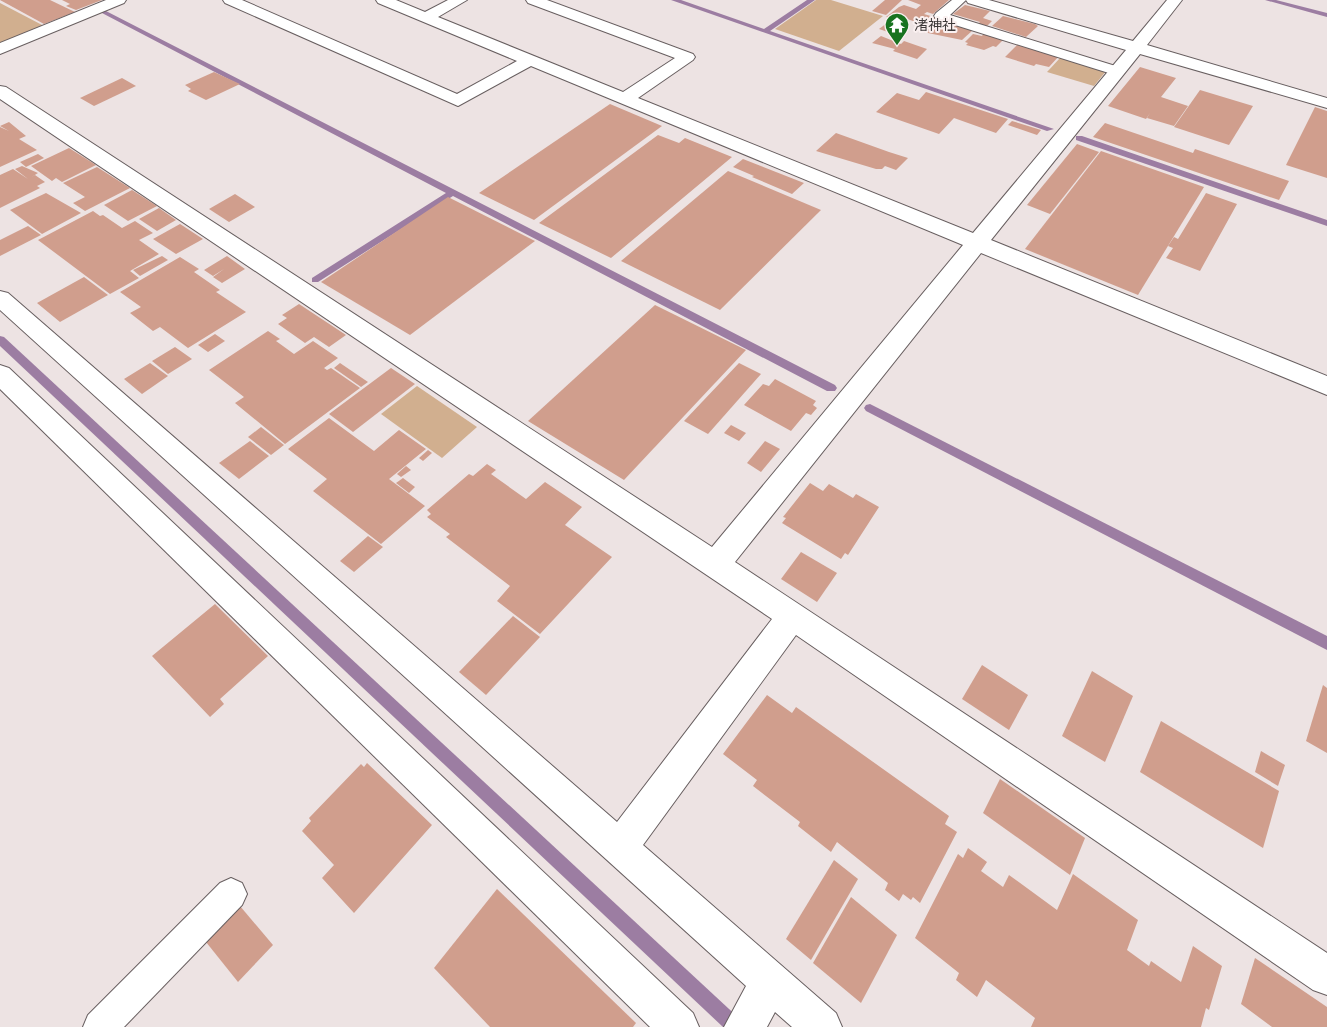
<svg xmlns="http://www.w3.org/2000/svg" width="1327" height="1027" font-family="Ubuntu,'Noto Sans JP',sans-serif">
	<rect width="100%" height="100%" fill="#ede3e3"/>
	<g fill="#d1af8f">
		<polygon points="816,0 831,0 883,16 839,51 775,29"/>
		<polygon points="0,3 44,26 0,44"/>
		<polygon points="1061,57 1106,71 1094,86 1047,72"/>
		<polygon points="417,386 477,427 442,458 381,414"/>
	</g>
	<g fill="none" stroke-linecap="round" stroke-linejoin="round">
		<g fill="#9c7da2" fill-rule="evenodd">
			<polygon points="671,0 681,0 764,29 807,0 815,0 770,31 1054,129 1047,131"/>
			<polygon points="1265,0 1276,0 1327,13 1327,17"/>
			<polygon points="104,10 835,385 837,388 835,391 827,391 453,196 318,282 312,282 312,278 446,193 102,13 101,12"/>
			<polygon points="1076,136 1082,136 1327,220 1327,226 1076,140"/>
			<polygon points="0,336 4,337 742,1021 745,1027 723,1027 0,346"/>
			<polygon points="870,404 1327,636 1327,650 866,411 864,408 866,405"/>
		</g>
	</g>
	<g fill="#d09e8d">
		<polygon points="0,0 50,0 75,12 44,24"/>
		<polygon points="62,0 102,0 76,10 66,6 70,4"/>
		<polygon points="885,0 902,0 886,15 872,11"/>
		<polygon points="908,0 949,0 933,14 927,12 924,14 937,18 928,26 907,19 903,22 886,17 899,7 904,5 916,9 921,5"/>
		<polygon points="965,5 990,11 983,18 992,21 987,26 978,24 980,22 953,14"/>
		<polygon points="1003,16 1035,24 1038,26 1026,37 992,26"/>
		<polygon points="938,19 973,30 962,40 923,32"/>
		<polygon points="887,23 905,28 897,35 879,29"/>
		<polygon points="984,33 1004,39 996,47 993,46 984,50 966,45 968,43 965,42 973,34 982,36"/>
		<polygon points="881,36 901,44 904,41 927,49 917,59 893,51 895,49 872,43"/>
		<polygon points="1018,44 1059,56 1049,67 1036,64 1034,66 1005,57"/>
		<polygon points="1140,67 1176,78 1161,97 1188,106 1174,126 1147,118 1150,113 1146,119 1108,106"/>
		<polygon points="214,72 240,84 206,100 188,91 191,89 185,85"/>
		<polygon points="122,78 136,86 94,106 80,98"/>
		<polygon points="1200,90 1253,106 1229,145 1174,127"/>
		<polygon points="926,92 1008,119 996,133 954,118 939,134 876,112 897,93 919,100"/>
		<polygon points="610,104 662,126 534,220 479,193"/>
		<polygon points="1315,107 1327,111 1327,178 1286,165"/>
		<polygon points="1012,121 1041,130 1037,135 1008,125"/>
		<polygon points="9,122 26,136 19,139 37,150 0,167 0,127 9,131 0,126"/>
		<polygon points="1105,123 1193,153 1195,149 1289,181 1279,200 1093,137"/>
		<polygon points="836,133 889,152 908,158 896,170 885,166 882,169 876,169 816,151"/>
		<polygon points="658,135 679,143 685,138 732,157 611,258 539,223"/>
		<polygon points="1077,144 1099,152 1050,214 1027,205"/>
		<polygon points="69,148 96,165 62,182 56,178 52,181 31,166"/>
		<polygon points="1101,151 1204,187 1138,295 1025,249"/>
		<polygon points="38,154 44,158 26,167 20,162"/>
		<polygon points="743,159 804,183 792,194 752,177 754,176 733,167"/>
		<polygon points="22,166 38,173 30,178 35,175 45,182 37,186 40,188 0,208 0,175 13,169 28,179 15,169"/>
		<polygon points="97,167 130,188 85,211 73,203 85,197 63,183"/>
		<polygon points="728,171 821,210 720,310 621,261"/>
		<polygon points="132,190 157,206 128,221 104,205"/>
		<polygon points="46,193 81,213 42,234 10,210"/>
		<polygon points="1206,193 1237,204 1200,271 1166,258 1173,248 1168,246 1174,237 1178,239"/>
		<polygon points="235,194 255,207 229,222 209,209"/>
		<polygon points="448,197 535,241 410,335 321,282"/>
		<polygon points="159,208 176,220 157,231 139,219"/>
		<polygon points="93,211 100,216 103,215 122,228 135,221 153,233 139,240 159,254 130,271 139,278 110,294 38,240"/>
		<polygon points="180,224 203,239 176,254 153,239"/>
		<polygon points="28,226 41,235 0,256 0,240"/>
		<polygon points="162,256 168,260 140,276 133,270"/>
		<polygon points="227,256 245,269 222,283 213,277 224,269 213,276 204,270"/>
		<polygon points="180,257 199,269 194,272 220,290 216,292 246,312 188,348 160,327 153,331 130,313 141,307 120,292"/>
		<polygon points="84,277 108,295 60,322 37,303"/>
		<polygon points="299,304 346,335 329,347 314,337 305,343 278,324 287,318 282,315"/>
		<polygon points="655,305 746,350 624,480 528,421"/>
		<polygon points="268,331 280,339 276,341 294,354 313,341 338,358 324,368 327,370 331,368 360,388 285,444 235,403 244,397 209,370"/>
		<polygon points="215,334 225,341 208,352 198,345"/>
		<polygon points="175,347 192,359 168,374 152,361"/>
		<polygon points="150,363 168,376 142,394 124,379"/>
		<polygon points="340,363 368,382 361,387 334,368"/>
		<polygon points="739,363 761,374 708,434 684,421"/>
		<polygon points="391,368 415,384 353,432 329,414"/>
		<polygon points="775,379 816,401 813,405 817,408 811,415 806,413 791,431 744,405 763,384 769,386"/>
		<polygon points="329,418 374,451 399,430 426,449 389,479 425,506 381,544 313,491 327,479 288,449"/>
		<polygon points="731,425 746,433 739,441 724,433"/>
		<polygon points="261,427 284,445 271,455 248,437"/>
		<polygon points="250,441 269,456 239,479 219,463"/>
		<polygon points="765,441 780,449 761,472 747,463"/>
		<polygon points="428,450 432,453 423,461 419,458"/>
		<polygon points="487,464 496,470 491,474 526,499 545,482 582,507 565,525 612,557 540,634 497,601 510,586 446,537 450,534 427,517 431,514 427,510 469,474 473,476"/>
		<polygon points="406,466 411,470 401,477 397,474"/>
		<polygon points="403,478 415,487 409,493 396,483"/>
		<polygon points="810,483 823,491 829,484 853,498 856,494 879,507 848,555 845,553 841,559 782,523 786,518 783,517"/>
		<polygon points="368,536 383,547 354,572 340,561"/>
		<polygon points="801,552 837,573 817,602 781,579"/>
		<polygon points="215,604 268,656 220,699 224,704 210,717 152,656"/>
		<polygon points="513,616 540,637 486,695 459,672"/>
		<polygon points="982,665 1028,695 1009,730 962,699"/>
		<polygon points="1092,671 1133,696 1105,762 1062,736"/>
		<polygon points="1323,685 1327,688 1327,753 1306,741"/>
		<polygon points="767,695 792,713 796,707 949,816 945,824 957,832 920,903 913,897 911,900 903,894 899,901 885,890 888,883 837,842 831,852 798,826 800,822 753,786 757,780 723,754"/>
		<polygon points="1161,721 1279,791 1263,848 1140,772"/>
		<polygon points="1261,751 1285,765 1278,786 1255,772"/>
		<polygon points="367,763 432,825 354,913 322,878 334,865 302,831 311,821 309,818 361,764 364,767"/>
		<polygon points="1000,779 1085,838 1070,875 983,813"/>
		<polygon points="968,848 987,862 981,871 1003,887 1009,875 1057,910 1073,874 1138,920 1127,950 1149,966 1151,961 1181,982 1193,946 1222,966 1209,1010 1206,1008 1201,1027 1031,1027 1035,1018 986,980 977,997 956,980 959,973 915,938 958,854 963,858"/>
		<polygon points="834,860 858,879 811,960 786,939"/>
		<polygon points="497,889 636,1023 633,1027 490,1027 434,968"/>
		<polygon points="851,897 897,935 861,1003 813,963"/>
		<polygon points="240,906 273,945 238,982 206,942"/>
		<polygon points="1255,958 1327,1007 1327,1027 1272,1027 1241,1004"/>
	</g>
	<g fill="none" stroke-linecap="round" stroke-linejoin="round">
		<defs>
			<g id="service">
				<polygon points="952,0 966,0 950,15 1122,68 1124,71 1117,75 1112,74 936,19 934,16 936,13"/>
				<polygon points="231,878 242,883 247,894 242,905 124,1027 83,1027 88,1015 220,883"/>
			</g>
			<g id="minor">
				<polygon points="106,0 126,0 124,3 0,54 0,43"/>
				<polygon points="223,0 242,0 457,94 517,61 378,3 376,0 396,0 425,12 448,0 467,0 438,17 623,92 675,58 528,3 526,0 547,0 693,54 695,57 693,60 638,98 973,233 1126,50 968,3 966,0 989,0 1133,41 1167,0 1182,0 1147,45 1327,98 1327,108 1140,54 991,240 1327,376 1327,395 981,253 735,562 1327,953 1327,995 1313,990 796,635 643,845 836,1013 842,1027 792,1027 775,1012 767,1027 724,1027 746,986 0,310 0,291 8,293 617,822 772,619 0,99 0,86 6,87 712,547 963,245 531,66 458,106 225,3"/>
				<polygon points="0,365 9,368 693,1013 699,1027 650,1027 0,389"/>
			</g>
		</defs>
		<use href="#service" stroke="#685f60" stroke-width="2"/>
		<use href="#minor" stroke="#685f60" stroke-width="2"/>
		<use href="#service" fill="#fff" fill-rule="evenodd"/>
		<use href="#minor" fill="#fff" fill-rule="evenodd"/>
	</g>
	<defs>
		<symbol id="temple-pin" viewBox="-11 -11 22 30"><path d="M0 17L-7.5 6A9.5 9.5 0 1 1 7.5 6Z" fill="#187320" stroke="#faf0f0"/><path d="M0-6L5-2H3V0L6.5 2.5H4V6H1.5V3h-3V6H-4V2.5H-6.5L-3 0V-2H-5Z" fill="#fff"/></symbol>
	</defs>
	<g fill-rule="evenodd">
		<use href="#temple-pin" x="883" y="11" width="28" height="38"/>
	</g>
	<g text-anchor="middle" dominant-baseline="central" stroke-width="4" stroke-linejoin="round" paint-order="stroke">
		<g font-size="14" fill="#3d3939" stroke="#faf0f0" text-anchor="start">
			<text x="914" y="25">渚神社</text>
		</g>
	</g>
</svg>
